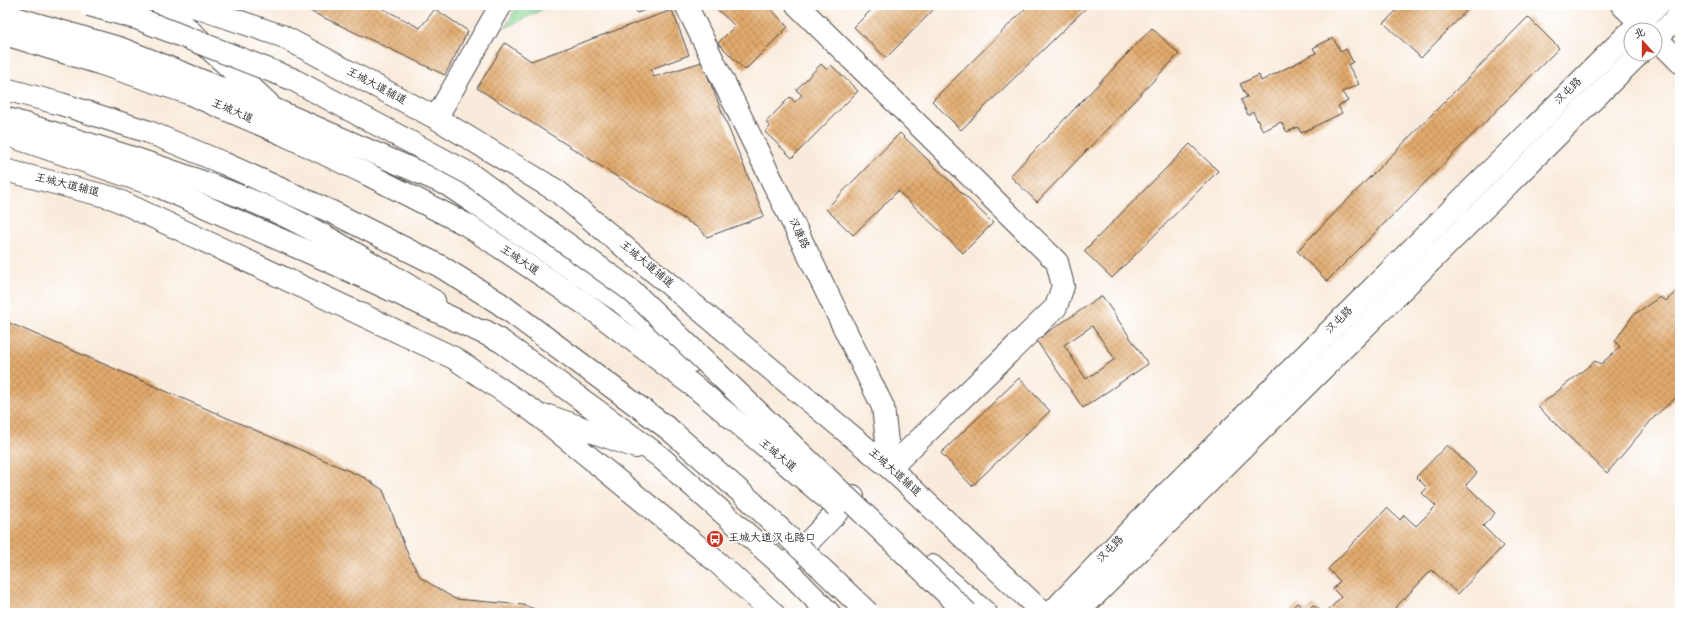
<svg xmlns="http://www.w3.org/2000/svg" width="1685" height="618" font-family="'Gochi Hand','LXGW WenKai TC',sans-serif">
	<defs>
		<pattern id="grass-dots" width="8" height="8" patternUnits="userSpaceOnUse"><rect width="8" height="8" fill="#8bd896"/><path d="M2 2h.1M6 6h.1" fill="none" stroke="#78ba81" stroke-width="1.8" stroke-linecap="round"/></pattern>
		<pattern id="building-cross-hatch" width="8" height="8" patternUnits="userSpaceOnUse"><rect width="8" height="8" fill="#e2aa6d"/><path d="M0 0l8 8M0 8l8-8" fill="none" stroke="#b78b5a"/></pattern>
	</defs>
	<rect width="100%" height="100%" fill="#fff"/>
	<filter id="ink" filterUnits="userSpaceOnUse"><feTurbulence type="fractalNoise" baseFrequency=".025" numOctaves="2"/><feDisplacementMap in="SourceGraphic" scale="8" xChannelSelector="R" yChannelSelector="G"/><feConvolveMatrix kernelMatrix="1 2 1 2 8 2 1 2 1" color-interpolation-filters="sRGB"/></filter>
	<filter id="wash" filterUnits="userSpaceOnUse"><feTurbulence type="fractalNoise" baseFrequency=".012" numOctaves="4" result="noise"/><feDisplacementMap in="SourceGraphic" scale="16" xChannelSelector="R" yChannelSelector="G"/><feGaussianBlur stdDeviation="0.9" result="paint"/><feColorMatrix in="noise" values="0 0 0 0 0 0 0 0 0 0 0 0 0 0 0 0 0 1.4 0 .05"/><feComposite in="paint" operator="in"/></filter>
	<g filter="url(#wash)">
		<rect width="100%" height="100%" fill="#f9ebdc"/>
		<polygon fill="url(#grass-dots)" stroke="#5b8260" points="518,5 551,5 505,28"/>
		<g id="blocks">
			<g fill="url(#building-cross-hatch)" fill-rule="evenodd">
				<polygon points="297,5 376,5 420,28 435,9 468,31 445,75"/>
				<polygon points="634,5 658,5 637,13"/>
				<polygon points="721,5 767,5 788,27 745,70 718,43 735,26 717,9"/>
				<polygon points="876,5 938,5 886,58 854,27"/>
				<polygon points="1029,5 1089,5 961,130 932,101"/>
				<polygon points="1402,5 1472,5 1421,58 1384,23"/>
				<polygon points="672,10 689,55 651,69 654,77 702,62 764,216 707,237 700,229 477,88 505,43 531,61"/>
				<polygon points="1528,17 1559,48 1327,281 1297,251"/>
				<polygon points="1152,28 1179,54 1037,202 1010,176"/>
				<polygon points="1333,38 1341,52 1346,49 1353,62 1348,65 1359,84 1342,92 1348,101 1338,106 1342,113 1301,133 1298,127 1287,132 1281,122 1263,131 1253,112 1248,115 1241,100 1247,97 1240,84 1259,75 1261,81 1316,53 1313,48"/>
				<polygon points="821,64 827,70 831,65 858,91 792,158 765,132 770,127 766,122 790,97 795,102 802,95 796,90"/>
				<polygon points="900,133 993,223 963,253 898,191 853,235 826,209"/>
				<polygon points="1190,144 1218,171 1112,278 1084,251"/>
				<polygon points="1680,288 1680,394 1655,416 1607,473 1538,407 1595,361 1601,364 1620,347 1615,341 1633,315 1660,297 1666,301"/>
				<path d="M1102 296 1148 364 1083 408 1036 340ZM1092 326 1115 359 1086 379 1064 345Z"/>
				<polygon points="5,321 365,478 383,490 409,557 421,578 455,599 523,605 546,613 5,613"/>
				<polygon points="1019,378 1050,411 972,486 941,453"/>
				<polygon points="1447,445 1477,473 1466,485 1495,513 1483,526 1503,546 1458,594 1432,570 1390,613 1326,613 1341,597 1333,589 1340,581 1328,569 1387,508 1400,520 1404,515 1416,526 1436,506 1422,493 1427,488 1416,477"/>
				<polygon points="1297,603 1307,611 1313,605 1322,613 1288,613"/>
			</g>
		</g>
	</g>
	<g filter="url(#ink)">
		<use href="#blocks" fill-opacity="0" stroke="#4a4846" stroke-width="1"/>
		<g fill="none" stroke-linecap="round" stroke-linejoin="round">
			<defs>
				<g id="minor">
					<polyline points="686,5 883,407 890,468"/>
					<polyline points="797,5 1057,262 1063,286 1056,307 890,468"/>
					<polyline points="1622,5 1648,30"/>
					<polyline points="1632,30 1658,5"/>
					<polyline points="1655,37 1680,62"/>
					<polyline points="1655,39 1680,15"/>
					<polyline points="436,118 501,5"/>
					<polyline points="1051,613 1139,521 1631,31"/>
					<polyline points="1077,613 1639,54"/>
				</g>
				<g id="major">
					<polyline points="162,5 268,103"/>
					<polyline points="190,5 282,36 436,118 557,191 890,468 1043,613"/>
					<polyline points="5,15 119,48 278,111 448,185 621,302 692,361"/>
					<path d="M5 118C88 144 171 168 252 201 316 227 375 266 434 301"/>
					<polyline points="5,170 113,198 454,358 533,411 717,562 773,613"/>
					<polyline points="485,331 501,341 659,456 784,567 829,613"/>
					<polyline points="548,416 636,447"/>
					<polyline points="788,563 853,496"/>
					<polyline points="932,566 986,613"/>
				</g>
				<g id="highway">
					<polyline points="5,34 99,63 188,93 283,134 367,174 467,225 588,306 700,391"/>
					<polyline points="5,89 61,104 149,132 223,163 334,213 440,266 499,303 670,430"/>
					<polyline points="5,134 160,187 329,261 501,341"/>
				</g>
			</defs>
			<use href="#minor" stroke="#4a4846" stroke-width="24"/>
			<use href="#major" stroke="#4a4846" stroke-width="24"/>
			<use href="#highway" stroke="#4a4846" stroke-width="24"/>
			<use href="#minor" stroke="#fff" stroke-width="22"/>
			<use href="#major" stroke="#fff" stroke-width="22"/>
			<use href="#highway" stroke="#fff" stroke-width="22"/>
			<defs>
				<g id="highway-bridge">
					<polyline points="89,5 139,19 292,79 470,174 632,291 967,613"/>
					<polyline points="700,391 836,506"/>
					<polyline points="670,430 751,501 868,613"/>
				</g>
			</defs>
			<use href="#highway-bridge" stroke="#4a4846" stroke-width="24" stroke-linecap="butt"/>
			<use href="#highway-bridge" stroke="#fff" stroke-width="22"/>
		</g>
	</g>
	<defs>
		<symbol id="bus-disc" viewBox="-11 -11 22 22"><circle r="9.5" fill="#c8321e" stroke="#fff"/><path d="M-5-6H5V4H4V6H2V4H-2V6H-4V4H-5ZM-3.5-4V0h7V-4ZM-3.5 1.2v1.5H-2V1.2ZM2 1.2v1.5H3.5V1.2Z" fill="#fff"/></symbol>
	</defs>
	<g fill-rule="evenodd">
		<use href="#bus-disc" x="705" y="529" width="20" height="20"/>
	</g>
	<g text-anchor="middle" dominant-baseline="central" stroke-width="3.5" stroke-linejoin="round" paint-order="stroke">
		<g font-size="11" fill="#2b2b2b" stroke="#fff">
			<text transform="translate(376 87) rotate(28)">王城大道辅道</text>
			<text transform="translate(1569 92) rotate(-45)">汉屯路</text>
			<text transform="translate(232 112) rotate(24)">王城大道</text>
			<text transform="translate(67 186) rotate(14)">王城大道辅道</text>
			<text transform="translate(798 234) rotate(64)">汉康路</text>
			<text transform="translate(519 261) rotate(34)">王城大道</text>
			<text transform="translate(646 265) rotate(40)">王城大道辅道</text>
			<text transform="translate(1340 321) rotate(-45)">汉屯路</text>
			<text transform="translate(777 456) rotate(40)">王城大道</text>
			<text transform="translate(894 473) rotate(42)">王城大道辅道</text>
			<text transform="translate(1111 550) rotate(-46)">汉屯路</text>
		</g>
		<g font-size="11" fill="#2b2b2b" stroke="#fff" text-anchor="start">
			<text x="728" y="539">王城大道汉屯路口</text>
		</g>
	</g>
	<rect width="1685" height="618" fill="none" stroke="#fff" stroke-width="20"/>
	<g transform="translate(1643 42) rotate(339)"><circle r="19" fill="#ffffff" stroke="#aaaaaa"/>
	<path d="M0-3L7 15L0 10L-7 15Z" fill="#c8321e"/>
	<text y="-6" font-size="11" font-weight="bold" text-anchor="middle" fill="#2b2b2b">北</text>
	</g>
</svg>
